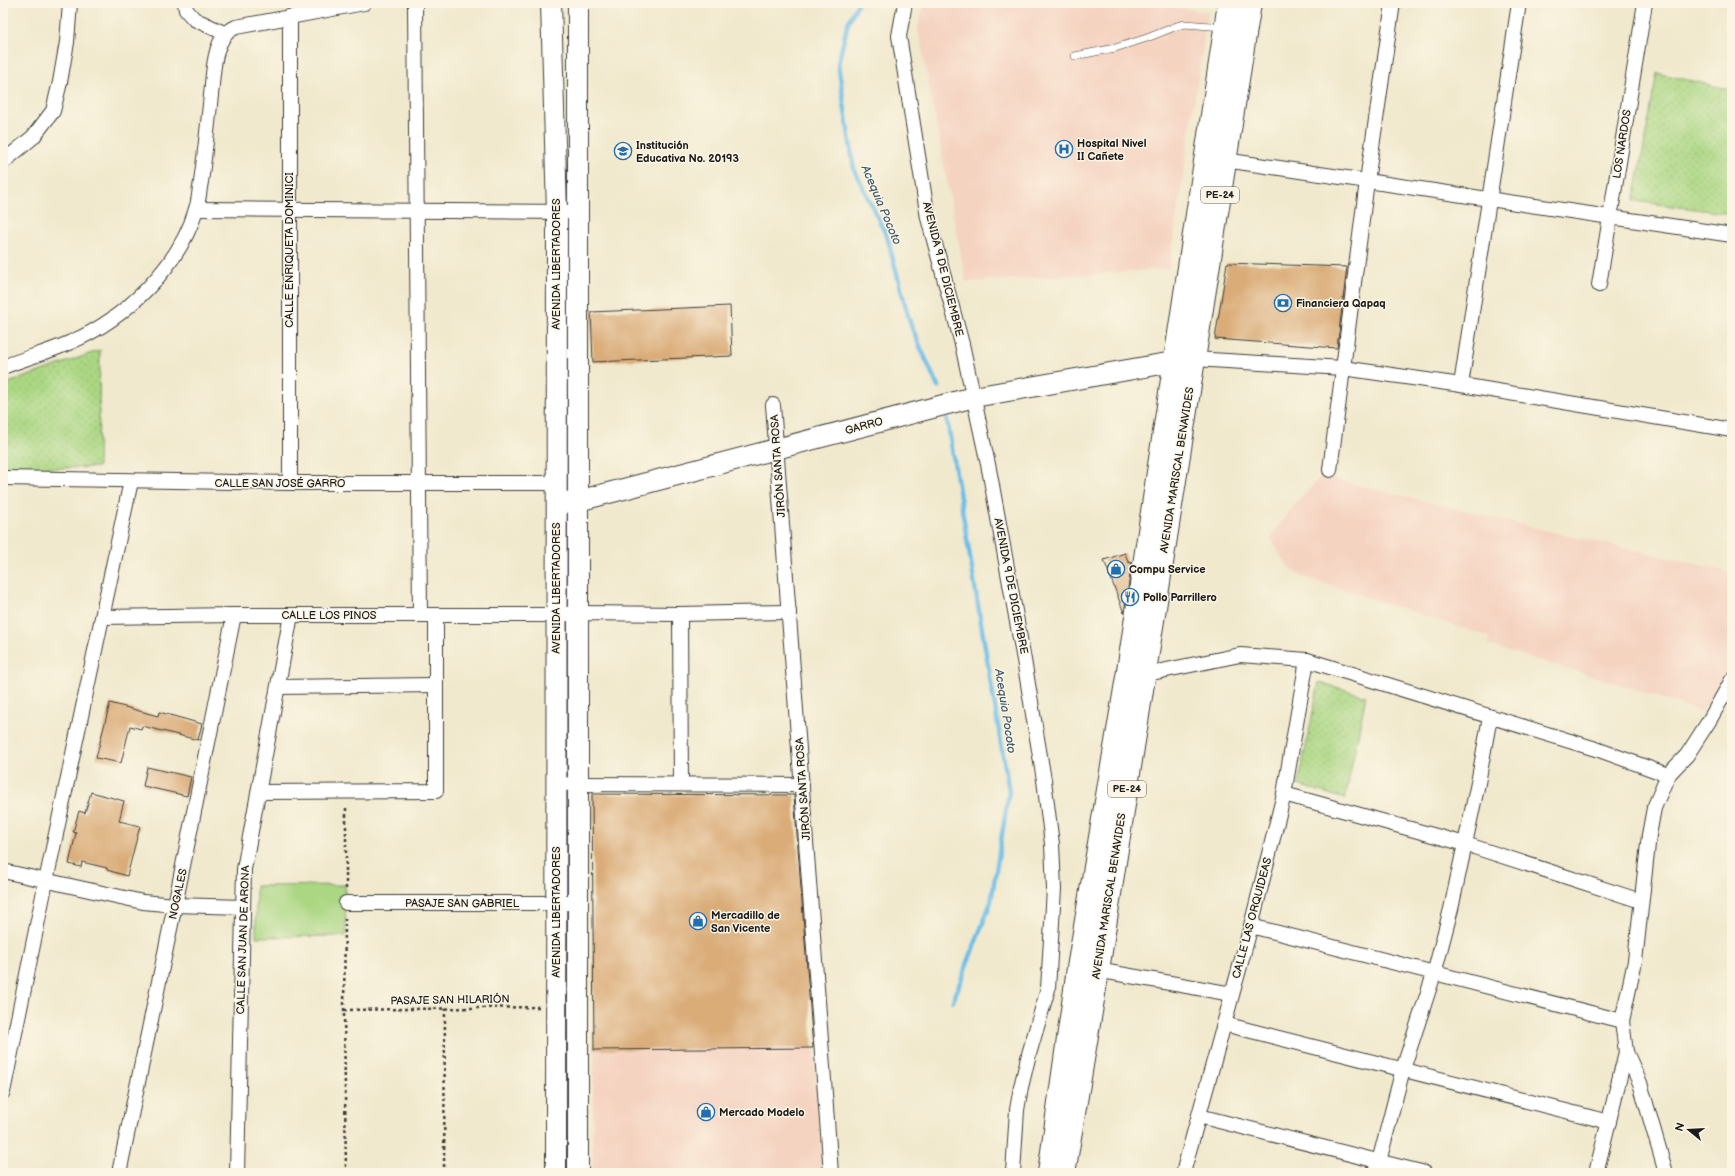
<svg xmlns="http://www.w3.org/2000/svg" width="1735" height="1176" font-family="'Balsamiq Sans',sans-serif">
	<defs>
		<pattern id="grass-dots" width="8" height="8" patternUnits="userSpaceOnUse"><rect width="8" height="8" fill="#abd783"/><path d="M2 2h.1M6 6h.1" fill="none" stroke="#93b871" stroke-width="1.8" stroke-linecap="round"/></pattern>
	</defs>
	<rect width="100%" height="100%" fill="#fcf5e5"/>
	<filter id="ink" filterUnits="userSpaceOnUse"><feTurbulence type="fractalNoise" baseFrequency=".025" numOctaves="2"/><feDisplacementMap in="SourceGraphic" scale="8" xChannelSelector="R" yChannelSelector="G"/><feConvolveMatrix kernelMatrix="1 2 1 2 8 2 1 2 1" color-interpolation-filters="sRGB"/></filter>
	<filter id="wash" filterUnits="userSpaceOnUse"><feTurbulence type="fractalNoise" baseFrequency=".012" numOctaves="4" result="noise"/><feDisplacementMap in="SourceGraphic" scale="16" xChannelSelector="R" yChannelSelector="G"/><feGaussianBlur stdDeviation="0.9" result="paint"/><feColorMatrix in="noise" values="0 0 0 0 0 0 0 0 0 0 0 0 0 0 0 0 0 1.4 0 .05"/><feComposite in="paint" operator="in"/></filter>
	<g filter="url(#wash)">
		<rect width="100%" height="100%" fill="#f0e9cd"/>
		<g fill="#f5d3c1">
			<polygon points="924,3 1143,3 1208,12 1169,269 966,282 918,28"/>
			<polygon points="1321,476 1535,528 1732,572 1732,673 1701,712 1635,689 1488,645 1490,637 1301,576 1290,568 1282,558 1271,538 1280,524 1293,507"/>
			<polygon points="814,1048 823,1173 592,1173 594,1050"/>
		</g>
		<g fill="url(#grass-dots)" stroke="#647a50">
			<polygon points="1657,73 1732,90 1732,214 1634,201"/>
			<polygon points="100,350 98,467 3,470 3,385"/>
			<polygon points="1319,682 1366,696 1345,799 1298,785"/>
		</g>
		<polygon fill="#abd783" stroke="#647a50" points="345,885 346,936 256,937 256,886"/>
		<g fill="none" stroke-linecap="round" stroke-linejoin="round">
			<g stroke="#6bbde7" stroke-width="4.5">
				<polyline points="858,3 848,23 838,64 854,169 887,237 911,326 938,387"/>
				<polyline points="947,419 1009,791 991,902 953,1001"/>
			</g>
		</g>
		<g id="blocks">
			<g fill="#daac78">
				<polygon points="1227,263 1347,267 1337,348 1215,339"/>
				<polygon points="730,306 732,356 593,362 591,312"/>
				<polygon points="1125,553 1128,562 1132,563 1124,613 1104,560"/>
				<polygon points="110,703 158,716 159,712 202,724 198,740 142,726 141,729 130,726 121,763 96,758"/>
				<polygon points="147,767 191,777 187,796 143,786"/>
				<polygon points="91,792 124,801 119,821 140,826 127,876 107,870 107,868 82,862 81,867 69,864 76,833 73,832 79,811 85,813"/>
				<polygon points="592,794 794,795 813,1048 594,1050"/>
			</g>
		</g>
	</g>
	<g filter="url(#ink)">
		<use href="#blocks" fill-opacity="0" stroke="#3c3b37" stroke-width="1"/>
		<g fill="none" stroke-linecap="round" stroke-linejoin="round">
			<defs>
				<polyline id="lane" points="1075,56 1115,48 1147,38 1177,26 1185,24 1223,27"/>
				<g id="street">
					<polyline points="185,3 186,10 194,19 226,34"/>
					<polyline points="415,3 420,615"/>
					<polyline points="905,3 899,36 928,218 962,344 989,469 1024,660 1044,780 1052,844 1054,889 1048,989 1029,1054 1021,1087 1017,1110 1013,1173"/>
					<polyline points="1218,159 1732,235"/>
					<polyline points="3,162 33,137 53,111 60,82 67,42 70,3"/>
					<polyline points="196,209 578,212"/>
					<polyline points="1599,285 1645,3"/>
					<polyline points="1194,359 1343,368 1461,385 1732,430"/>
					<path d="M3 367C26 358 49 352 71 342 125 319 180 266 196 209 199 201 199 191 201 182 205 153 208 124 211 95 213 78 213 47 226 34 228 31 232 29 236 27L364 3"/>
					<polyline points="1461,385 1519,3"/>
					<polyline points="773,405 831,1173"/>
					<polyline points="1330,470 1367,181 1393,3"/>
					<polyline points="3,478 290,483 556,483"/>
					<polyline points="290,483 290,17"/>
					<polyline points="680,614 681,784"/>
					<polyline points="102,617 234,615 556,615 578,613 680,614 789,612"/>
					<polyline points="1137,676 1240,655 1307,660 1599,750 1668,775"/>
					<polyline points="278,687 436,685"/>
					<polyline points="569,784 802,785"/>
					<polyline points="259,792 436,791 436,615"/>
					<polyline points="1284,794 1465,844 1641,901"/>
					<polyline points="3,871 143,902 175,905 243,907"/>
					<polyline points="346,903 578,903"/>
					<polyline points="1251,926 1622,1021"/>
					<polyline points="1091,969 1232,994"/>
					<polyline points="1224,1024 1609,1122"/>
					<polyline points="3,1092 46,881 131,481"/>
					<polyline points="1199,1116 1425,1173"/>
					<polyline points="119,1173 175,905 234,615"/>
					<polyline points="237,1173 244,869 291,615"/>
					<polyline points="1183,1173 1251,926 1284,794 1307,660"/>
					<polyline points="1376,1173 1403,1069 1434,974 1451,909 1478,783 1490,717"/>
					<polyline points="1596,1173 1626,1052"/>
					<polyline points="1666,1173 1640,1083 1626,1052 1622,1021 1635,961 1649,835 1654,808 1668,775 1687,755 1709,721 1732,680"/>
				</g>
				<g id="secondary">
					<polyline points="551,3 557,212 556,1173"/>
					<polyline points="564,502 578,501 974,397 1190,359"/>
					<polyline points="578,1173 578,3"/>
				</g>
				<g id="highway">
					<polyline points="1049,1173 1078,968 1127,677 1229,3"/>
					<polyline points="1064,1173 1098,970 1250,3"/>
				</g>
			</defs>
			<use href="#lane" stroke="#3c3b37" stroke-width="8"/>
			<use href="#street" stroke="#3c3b37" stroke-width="16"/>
			<use href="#secondary" stroke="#3c3b37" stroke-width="22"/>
			<use href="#highway" stroke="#3c3b37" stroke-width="24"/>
			<g stroke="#3c3b37" stroke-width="2.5" stroke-dasharray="3 3" stroke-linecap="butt">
				<polyline points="346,889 346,806"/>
				<polyline points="345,918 344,1010 346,1173"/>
				<polyline points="344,1010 539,1007"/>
				<polyline points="444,1173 445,1009"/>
			</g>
			<use href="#lane" stroke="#fff" stroke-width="7"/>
			<use href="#street" stroke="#fff" stroke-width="14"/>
			<use href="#secondary" stroke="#fff" stroke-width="20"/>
			<use href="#highway" stroke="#fff" stroke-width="22"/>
		</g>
	</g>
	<defs>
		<symbol id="hospital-ring" viewBox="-11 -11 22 22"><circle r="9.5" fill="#fcf5e5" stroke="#1f6fb2" stroke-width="1.5"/><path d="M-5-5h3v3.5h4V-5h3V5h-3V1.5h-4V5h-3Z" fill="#1f6fb2"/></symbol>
		<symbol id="school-ring" viewBox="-11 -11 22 22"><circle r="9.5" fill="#fcf5e5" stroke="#1f6fb2" stroke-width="1.5"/><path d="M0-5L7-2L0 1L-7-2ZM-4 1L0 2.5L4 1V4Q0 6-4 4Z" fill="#1f6fb2"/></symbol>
		<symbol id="bank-ring" viewBox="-11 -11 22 22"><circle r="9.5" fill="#fcf5e5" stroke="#1f6fb2" stroke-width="1.5"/><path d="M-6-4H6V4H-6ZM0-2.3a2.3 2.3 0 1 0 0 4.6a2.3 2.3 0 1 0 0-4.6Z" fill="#1f6fb2"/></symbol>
		<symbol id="shop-ring" viewBox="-11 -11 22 22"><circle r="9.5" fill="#fcf5e5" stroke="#1f6fb2" stroke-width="1.5"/><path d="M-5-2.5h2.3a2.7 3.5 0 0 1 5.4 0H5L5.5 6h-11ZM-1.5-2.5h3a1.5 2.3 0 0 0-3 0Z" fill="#1f6fb2"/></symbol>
		<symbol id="restaurant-ring" viewBox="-11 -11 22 22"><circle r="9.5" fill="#fcf5e5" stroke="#1f6fb2" stroke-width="1.5"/><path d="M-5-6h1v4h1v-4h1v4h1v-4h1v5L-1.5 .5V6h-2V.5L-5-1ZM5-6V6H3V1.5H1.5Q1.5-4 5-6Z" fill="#1f6fb2"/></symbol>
	</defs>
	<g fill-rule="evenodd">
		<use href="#hospital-ring" x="1054" y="139" width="20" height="20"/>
		<use href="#school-ring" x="613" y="141" width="20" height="20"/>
		<use href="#bank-ring" x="1273" y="293" width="20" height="20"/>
		<use href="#shop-ring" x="1106" y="559" width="20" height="20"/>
		<use href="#restaurant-ring" x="1120" y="587" width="20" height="20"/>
		<use href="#shop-ring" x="688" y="911" width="20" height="20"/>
		<use href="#shop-ring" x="696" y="1102" width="20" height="20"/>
	</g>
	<g text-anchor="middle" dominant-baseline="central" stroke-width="3" stroke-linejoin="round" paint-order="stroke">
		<g fill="#fcf5e5" stroke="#5f5d58" stroke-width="1">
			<rect x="1201" y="187" width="38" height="16" rx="3"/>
			<rect x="1108" y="781" width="38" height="16" rx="3"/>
		</g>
		<g font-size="10" font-weight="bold" fill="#1c1c1c">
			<text x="1220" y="195">PE-24</text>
			<text x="1127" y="789">PE-24</text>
		</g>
		<g font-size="11" font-weight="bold" fill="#1c1c1c" stroke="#fcf5e5" text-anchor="start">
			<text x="1077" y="143">Hospital Nivel<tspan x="1077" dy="13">II Cañete</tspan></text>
			<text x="636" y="145">Institución<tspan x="636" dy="13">Educativa No. 20193</tspan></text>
			<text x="1296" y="303">Financiera Qapaq</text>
			<text x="1129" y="569">Compu Service</text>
			<text x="1143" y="597">Pollo Parrillero</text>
			<text x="711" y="915">Mercadillo de<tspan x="711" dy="13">San Vicente</tspan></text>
			<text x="719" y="1112">Mercado Modelo</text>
		</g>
		<g font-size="11" fill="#1c1c1c" stroke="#fcf5e5">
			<text transform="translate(1622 144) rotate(-81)">LOS NARDOS</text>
			<text transform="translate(289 250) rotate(-90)">CALLE ENRIQUETA DOMINICI</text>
			<text transform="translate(556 264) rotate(-90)">AVENIDA LIBERTADORES</text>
			<text transform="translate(943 269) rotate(76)">AVENIDA 9 DE DICIEMBRE</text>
			<text transform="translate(864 426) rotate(-15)">GARRO</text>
			<text transform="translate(778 466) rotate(-94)">JIRÓN SANTA ROSA</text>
			<text transform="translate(1177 470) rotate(-81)">AVENIDA MARISCAL BENAVIDES</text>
			<text x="280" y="483">CALLE SAN JOSÉ GARRO</text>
			<text transform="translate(1011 586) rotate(79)">AVENIDA 9 DE DICIEMBRE</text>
			<text transform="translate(556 588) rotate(-90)">AVENIDA LIBERTADORES</text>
			<text x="329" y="615">CALLE LOS PINOS</text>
			<text transform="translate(803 789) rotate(-94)">JIRÓN SANTA ROSA</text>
			<text transform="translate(178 894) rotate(-78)">NOGALES</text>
			<text transform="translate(1109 896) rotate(-81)">AVENIDA MARISCAL BENAVIDES</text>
			<text x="462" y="903">PASAJE SAN GABRIEL</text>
			<text transform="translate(556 912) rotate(-90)">AVENIDA LIBERTADORES</text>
			<text transform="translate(1252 918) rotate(-75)">CALLE LAS ORQUIDEAS</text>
			<text transform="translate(243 940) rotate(-88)">CALLE SAN JUAN DE ARONA</text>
			<text transform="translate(450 1000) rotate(-1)">PASAJE SAN HILARIÓN</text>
		</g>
		<g font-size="12" font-style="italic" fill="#3c5c6d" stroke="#fcf5e5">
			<text transform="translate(881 205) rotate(67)">Acequia Pocoto</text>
			<text transform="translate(1005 711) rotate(81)">Acequia Pocoto</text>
		</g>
	</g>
	<rect width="1735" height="1176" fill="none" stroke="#fcf5e5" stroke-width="16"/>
	<g transform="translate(1689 1130) rotate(288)" stroke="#fcf5e5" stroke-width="3" paint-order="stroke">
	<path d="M0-3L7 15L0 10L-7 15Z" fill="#1c1c1c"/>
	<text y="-6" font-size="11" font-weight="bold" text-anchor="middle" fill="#1c1c1c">N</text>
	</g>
</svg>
